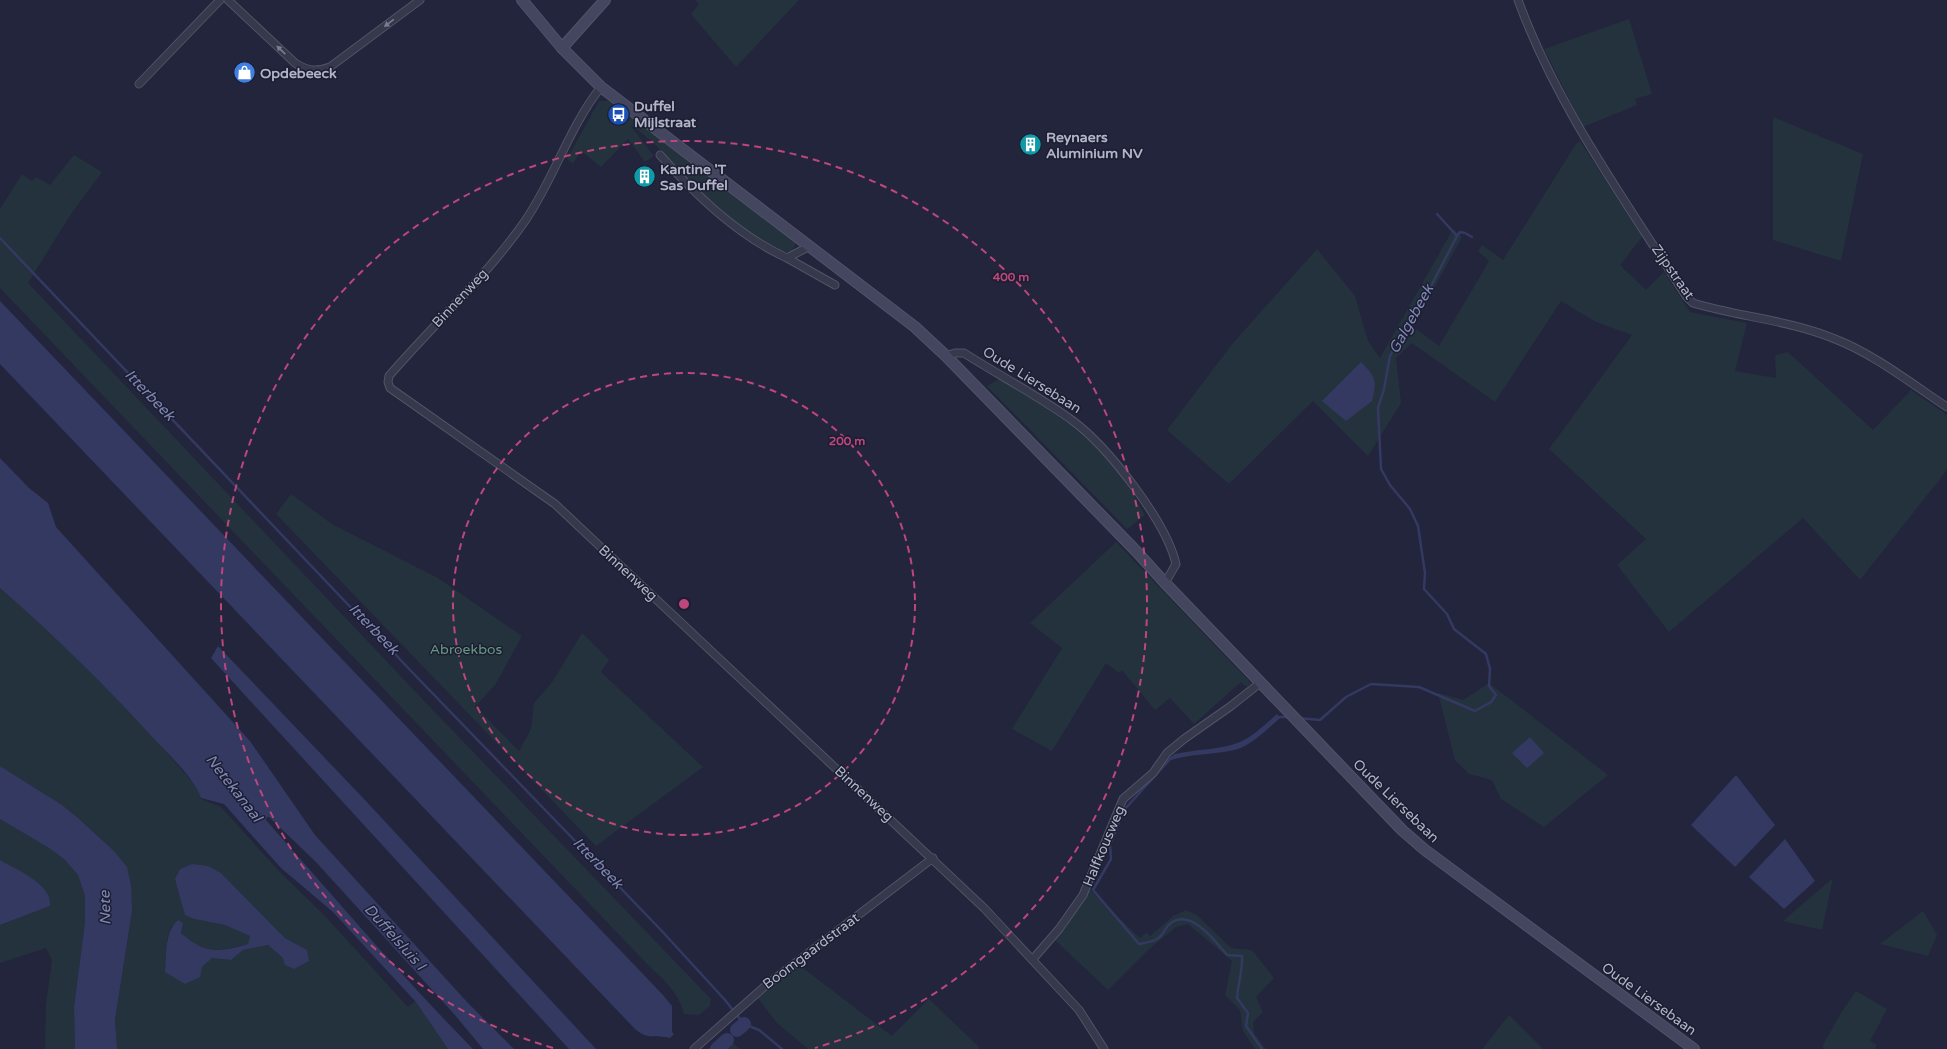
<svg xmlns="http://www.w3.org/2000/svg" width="1947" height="1049" font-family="'Varela Round',sans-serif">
	<rect width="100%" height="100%" fill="#22253c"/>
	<g fill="#24323d" fill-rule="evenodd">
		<polygon points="695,0 799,0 736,67 691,14 699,4"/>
		<polygon points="1629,19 1652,94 1635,99 1637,105 1583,127 1544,49"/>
		<path d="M599 101H610L792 239 796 244 791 252C781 253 774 247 766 243 743 230 721 212 702 195 678 172 659 143 630 125L654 156 645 162 628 139 601 167 581 151 573 164 567 159Z"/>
		<polygon points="1773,117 1863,154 1841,261 1773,240"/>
		<polygon points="1580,141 1642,237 1620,265 1646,290 1664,272 1690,312 1747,323 1735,371 1776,378 1775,355 1788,352 1873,430 1911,390 1947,415 1947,470 1860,580 1803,518 1669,632 1617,565 1646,539 1549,449 1632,335 1596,322 1561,301 1495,402 1412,343 1396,358 1401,403 1368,456 1313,401 1229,484 1167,430 1233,343 1317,249 1355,296 1368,341 1380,358 1453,229 1462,237 1413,327 1439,346 1489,261 1478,251 1482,245 1503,260 1576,144"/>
		<path d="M74 155 102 172 71 214 28 283 429 706 711 999 710 1006 699 1015 684 1014C678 993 666 981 650 967L0 288V209L22 174 32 181 36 177 50 185Z"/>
		<path d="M999 379C1046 405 1097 439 1128 485 1134 495 1139 505 1145 515L1127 529 987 386Z"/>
		<polygon points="291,494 332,524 438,578 522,636 495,685 475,707 519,751 531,729 534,703 553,681 582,633 609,660 601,672 703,767 596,846 276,514"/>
		<polygon points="1116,542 1251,683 1247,687 1241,682 1194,724 1170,698 1155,710 1122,670 1119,673 1106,663 1052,751 1012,729 1062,648 1030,623"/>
		<path d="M0 588C70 648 134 713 193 783L199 793 201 799 221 807 279 871 326 917 408 1007 415 1001 448 1049H117L115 1020 132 911 114 851 78 818 62 805 0 766ZM192 864 221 873 285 938 307 950 283 958 268 945 243 950 231 960 212 958 202 967 167 954V940L171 927 183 923 181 933C208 956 218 951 248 944L250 936 225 925 194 919 175 879 180 869Z"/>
		<polygon points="1489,683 1608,775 1544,827 1501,799 1492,780 1469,774 1455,760 1438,693 1463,700"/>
		<polygon points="0,819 49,848 64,859 78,875 85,896 85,922 74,1007 75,1049 45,1049 46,1004 52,960 46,948 0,963 0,925 50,906 29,877 0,860"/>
		<polygon points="1833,878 1822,930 1783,921"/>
		<polygon points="1090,890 1140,938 1147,932 1150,936 1173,916 1186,910 1197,915 1231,948 1252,950 1274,978 1256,997 1263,1012 1253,1022 1254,1033 1266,1049 1255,1049 1243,1031 1240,1010 1225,995 1232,961 1188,924 1176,927 1147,951 1108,990 1055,940"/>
		<polygon points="1923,911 1937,935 1928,956 1880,944"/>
		<polygon points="799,965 892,1036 929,999 978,1046 979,1049 808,1049 777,1023 757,997"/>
		<polygon points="1856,991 1887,1009 1870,1041 1877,1045 1875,1049 1825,1049 1822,1047 1841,1013"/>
		<polygon points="1509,1015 1543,1049 1482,1049"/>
		<polygon points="724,1035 740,1049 708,1049"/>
	</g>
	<g fill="#343961">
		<path d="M0 301 663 995 672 1006V1032L674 1034 670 1038C654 1034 648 1041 634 1028L0 364Z"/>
		<path d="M1361 362C1376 377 1377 381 1372 401L1346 421 1322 401Z"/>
		<path d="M0 458 29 488 48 503 56 527 250 741 315 835 467 1002 514 1049H483L454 1014 316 862 269 817H267L266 820C334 897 401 976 473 1049H448L415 1001 333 912 281 868 224 804 201 798C194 778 170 756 156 741 107 687 55 636 0 588Z"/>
		<polygon points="218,646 365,800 596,1049 569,1049 211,658"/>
		<path d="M1277 714 1280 718C1270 727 1251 745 1238 749 1217 755 1193 753 1171 760L1169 758 1175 754C1195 749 1222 750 1240 742 1252 737 1267 723 1277 714Z"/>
		<polygon points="1530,737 1544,753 1527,768 1512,753"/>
		<polygon points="0,766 62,805 78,818 114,851 127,867 131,886 132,911 115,1020 117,1049 75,1049 74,1007 85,922 85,896 78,875 64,859 49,848 0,819"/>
		<polygon points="1736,775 1775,825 1735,867 1691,825"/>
		<polygon points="1785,839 1815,881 1784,909 1749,877"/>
		<path d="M0 860C15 869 53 884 50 906L0 925Z"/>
		<path d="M192 864 208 866 221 873 285 938 307 950 309 961 294 969 285 965 283 958 268 945 243 950 231 960 212 958 202 967 200 977 185 984 165 972C167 953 164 933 178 920L183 923 181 933C206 955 219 952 248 944L250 936 225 925 194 919 185 915 175 879 180 869Z"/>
	</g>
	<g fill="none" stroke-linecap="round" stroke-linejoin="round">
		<g stroke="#343961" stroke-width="2.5">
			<polyline points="1437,214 1457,236"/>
			<polyline points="0,238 412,672 660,929 725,1000 744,1024 759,1030 782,1049"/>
			<polyline points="1277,717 1289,717"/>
			<polyline points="1298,718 1320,720 1346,697 1371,684 1419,687 1475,711 1491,702 1496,695 1489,686 1490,669 1486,654 1454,629 1447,614 1424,589 1425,573 1418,526 1410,509 1390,485 1381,469 1378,408 1384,389 1390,356 1412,313 1428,292 1457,236 1460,232 1465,233 1472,237"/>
			<path d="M1171 758 1124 810 1110 845 1111 859 1093 890 1139 944C1144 943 1152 942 1157 939 1163 936 1165 927 1171 923 1191 908 1216 942 1227 955L1242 956C1243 970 1238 983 1237 998L1248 1013 1246 1026 1262 1049"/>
		</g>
		<g stroke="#343961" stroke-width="14">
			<polyline points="737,1030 744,1024"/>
			<polyline points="717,1049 727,1040"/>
		</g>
		<defs>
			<g id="street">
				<path d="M228 0 295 63C307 71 316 72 330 67L420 0"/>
				<path d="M1518 0C1557 107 1625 200 1686 296L1693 303C1740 317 1789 320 1835 339 1874 354 1912 384 1947 407"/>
				<polyline points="139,84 220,0"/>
				<path d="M601 87C569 127 554 179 525 221 486 277 434 324 389 376L388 382 390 388 555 504 984 908 1079 1010 1104 1049"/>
				<path d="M660 155C696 195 737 235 787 258L810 246"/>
				<polyline points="787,258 835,285"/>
				<path d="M946 356 955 353H964C1000 376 1039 396 1073 421 1108 447 1166 521 1176 564L1165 583"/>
				<polyline points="1033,959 1059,929 1083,895 1123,799 1153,773 1167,753 1184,739 1231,706 1260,683"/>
				<polyline points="694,1049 764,987 933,858"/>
			</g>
			<g id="secondary">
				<polyline points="522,0 562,48 601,87 915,327 946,356 1136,551 1165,583 1402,830 1425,850 1694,1049"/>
				<polyline points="562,48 605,0"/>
			</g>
		</defs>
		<use href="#street" stroke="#515367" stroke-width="9"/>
		<use href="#secondary" stroke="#515367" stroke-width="12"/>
		<use href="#street" stroke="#36384c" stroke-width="7"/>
		<use href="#secondary" stroke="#44465f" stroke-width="10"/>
	</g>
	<defs><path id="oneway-solid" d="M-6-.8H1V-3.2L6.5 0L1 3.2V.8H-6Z"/></defs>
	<g fill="#7a7c90">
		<use href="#oneway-solid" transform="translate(389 23) rotate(143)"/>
		<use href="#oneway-solid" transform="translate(281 50) rotate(-136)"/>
	</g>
	<g fill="none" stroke="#bd467c" stroke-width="2" stroke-dasharray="7 5">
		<circle cx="684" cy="604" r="231"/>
		<path d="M553 1048A463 463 0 1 1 815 1048"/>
	</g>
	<defs>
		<symbol id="shop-disc" viewBox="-11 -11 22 22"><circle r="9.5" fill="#3f7fe0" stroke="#1b1e31"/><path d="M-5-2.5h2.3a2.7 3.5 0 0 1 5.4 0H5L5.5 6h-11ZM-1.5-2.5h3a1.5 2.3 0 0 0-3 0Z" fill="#fff"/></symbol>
		<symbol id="bus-disc" viewBox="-11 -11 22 22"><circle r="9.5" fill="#1a4fb4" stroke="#1b1e31"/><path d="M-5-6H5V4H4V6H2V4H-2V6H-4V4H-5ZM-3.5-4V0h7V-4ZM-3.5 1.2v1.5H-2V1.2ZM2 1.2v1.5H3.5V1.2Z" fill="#fff"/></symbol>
		<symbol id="building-disc" viewBox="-11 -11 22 22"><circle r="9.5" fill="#0f9aa8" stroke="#1b1e31"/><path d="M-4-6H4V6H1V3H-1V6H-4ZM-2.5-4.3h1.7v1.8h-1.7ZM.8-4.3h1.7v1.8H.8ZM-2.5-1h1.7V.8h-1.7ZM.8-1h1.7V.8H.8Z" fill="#fff"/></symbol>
	</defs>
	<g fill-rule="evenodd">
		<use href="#shop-disc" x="232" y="60" width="25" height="25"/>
		<use href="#bus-disc" x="606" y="102" width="25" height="25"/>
		<use href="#building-disc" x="1018" y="132" width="25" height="25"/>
		<use href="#building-disc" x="632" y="164" width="25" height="25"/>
	</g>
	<g text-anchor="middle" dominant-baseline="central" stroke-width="3" stroke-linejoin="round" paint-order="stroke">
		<g font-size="14" font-weight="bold" fill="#b2b3c8" stroke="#1b1e31" text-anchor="start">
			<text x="260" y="73">Opdebeeck</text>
			<text x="634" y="106">Duffel<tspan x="634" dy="16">Mijlstraat</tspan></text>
			<text x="1046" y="137">Reynaers<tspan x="1046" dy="16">Aluminium NV</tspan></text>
			<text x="660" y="169">Kantine 'T<tspan x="660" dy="16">Sas Duffel</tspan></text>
		</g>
		<g font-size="14" fill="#b2b3c8" stroke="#1b1e31">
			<text transform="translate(1673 272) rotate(55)">Zijpstraat</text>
			<text transform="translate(460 298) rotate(-47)">Binnenweg</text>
			<text transform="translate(1032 380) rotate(32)">Oude Liersebaan</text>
			<text transform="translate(628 573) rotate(43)">Binnenweg</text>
			<text transform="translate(864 794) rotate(43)">Binnenweg</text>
			<text transform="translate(1396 801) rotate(44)">Oude Liersebaan</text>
			<text transform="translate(1104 846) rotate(-67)">Halfkousweg</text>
			<text transform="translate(811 951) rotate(-37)">Boomgaardstraat</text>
			<text transform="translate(1649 999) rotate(36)">Oude Liersebaan</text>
		</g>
		<g font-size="14" fill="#689983" stroke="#1b1e31">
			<text x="466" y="649">Abroekbos</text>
		</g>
		<g font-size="15" font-style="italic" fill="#8086b4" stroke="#1b1e31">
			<text transform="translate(1411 319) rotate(-61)">Galgebeek</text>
			<text transform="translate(150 395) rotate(46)">Itterbeek</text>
			<text transform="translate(374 629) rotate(46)">Itterbeek</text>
			<text transform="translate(234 788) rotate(52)">Netekanaal</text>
			<text transform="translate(598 863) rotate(46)">Itterbeek</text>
			<text transform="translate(105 908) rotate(-92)">Nete</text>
			<text transform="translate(395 937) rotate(48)">Duffelsluis I</text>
		</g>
	</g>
	<circle cx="684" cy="604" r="6" fill="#bd467c" stroke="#1b1e31" stroke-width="2"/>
	<g font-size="12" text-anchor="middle" font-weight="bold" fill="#bd467c" stroke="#1b1e31" stroke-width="3" stroke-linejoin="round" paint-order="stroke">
		<text x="1011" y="281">400 m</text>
		<text x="847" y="445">200 m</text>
	</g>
</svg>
